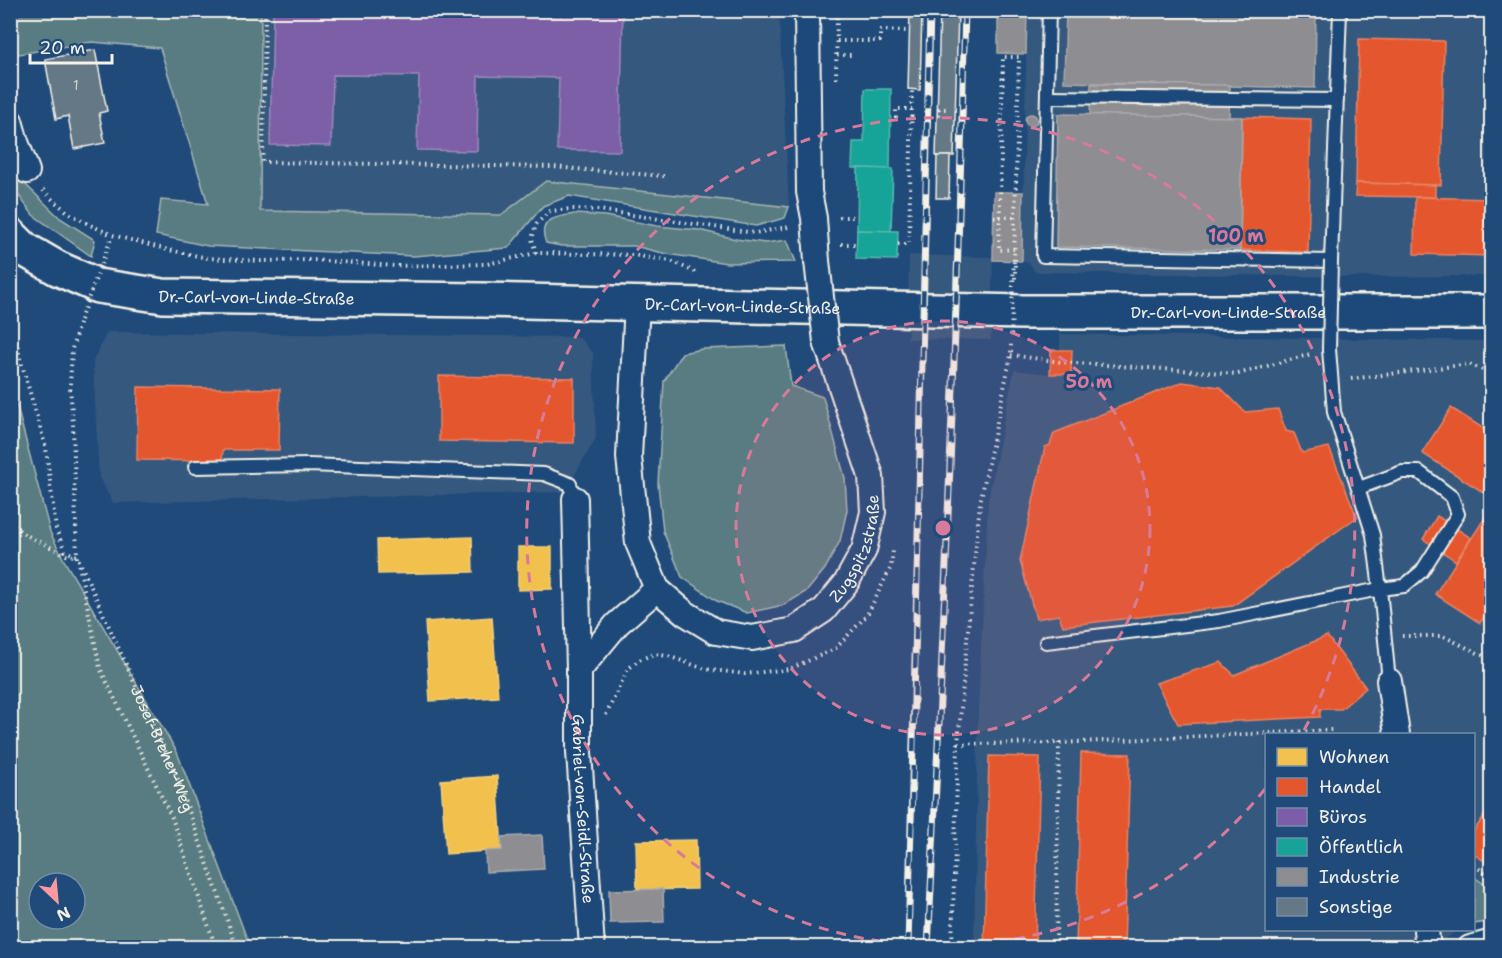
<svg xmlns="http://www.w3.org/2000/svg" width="1502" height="958" font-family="'Shantell Sans',sans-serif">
	<rect width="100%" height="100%" fill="#1f4a7a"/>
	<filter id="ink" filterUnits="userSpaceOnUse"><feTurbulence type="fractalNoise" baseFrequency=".0167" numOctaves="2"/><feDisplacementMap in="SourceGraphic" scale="12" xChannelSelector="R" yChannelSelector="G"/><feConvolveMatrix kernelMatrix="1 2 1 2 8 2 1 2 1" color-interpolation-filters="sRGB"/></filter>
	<g filter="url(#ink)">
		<g fill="#34587e">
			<polygon points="261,11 779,11 789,207 546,181 501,215 260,211"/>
			<polygon points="1027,11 1491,11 1491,276 1354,277 1035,272 1030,264 1022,261"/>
			<polygon points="909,255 993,257 991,340 908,339"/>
			<polygon points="107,332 579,337 593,353 596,438 565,492 113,503 99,478 93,361"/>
			<polygon points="1060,334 1491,341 1491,921 1474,924 1474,734 1266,734 1266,930 1457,930 1435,948 974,948 978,710 988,501 1014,370 1050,374 1051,350 1060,350"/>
		</g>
		<g fill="#597c81" stroke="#a6b6b4" stroke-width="1.5" fill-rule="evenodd">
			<polygon points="10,11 261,11 260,211 501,215 546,181 789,207 785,218 756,226 569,196 543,206 508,248 414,256 208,246 156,235 161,200 208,204 160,48 92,42 13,55 10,35"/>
			<polygon points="10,158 26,185 60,218 95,240 91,256 33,215 11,185"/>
			<path d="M575 214 605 216 657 226 699 230 736 239 765 243 787 240 796 262 727 263 667 254 634 246H561L546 243C536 219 558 216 575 214Z"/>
			<polygon points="786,346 791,386 823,397 845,478 847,510 840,541 825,569 807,591 784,605 747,613 717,601 682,577 663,531 658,484 664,381 682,353 702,349"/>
			<path d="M11 384 50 532 65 562 177 752 250 947H11ZM39 883H75V919H39Z"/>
			<polygon points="1474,877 1491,889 1492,921 1474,924"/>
		</g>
		<g fill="#f2c14e" stroke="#f3cf7c" stroke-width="1.5">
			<polygon points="472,537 473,572 378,574 377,540"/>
			<polygon points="518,547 552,547 552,589 518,590"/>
			<polygon points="492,617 498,697 430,701 425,622"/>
			<polygon points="497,776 502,850 446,854 441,780"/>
			<polygon points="696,840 697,889 637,890 636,841"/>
		</g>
		<g fill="#e4572e" stroke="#e98566" stroke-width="1.5">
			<polygon points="1359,39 1444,41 1441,185 1356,183"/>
			<polygon points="1242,117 1311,119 1308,252 1240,250"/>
			<polygon points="1356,183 1435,185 1435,197 1355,196"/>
			<polygon points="1415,197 1492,199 1492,256 1414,254"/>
			<polygon points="1051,350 1072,350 1071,374 1050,374"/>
			<polygon points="439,376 574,378 574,443 439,441"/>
			<polygon points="1182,382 1220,387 1245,412 1278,409 1286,431 1294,433 1302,453 1329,447 1357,517 1233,606 1063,626 1059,615 1036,619 1020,561 1045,447 1050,445 1054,433"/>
			<polygon points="138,387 280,389 279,450 223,450 222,461 137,460"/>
			<polygon points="1451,408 1492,434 1492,498 1422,453"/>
			<polygon points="1492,507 1492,606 1480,623 1435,594"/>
			<polygon points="1437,516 1471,538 1456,561 1423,539"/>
			<polygon points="1327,636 1366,688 1341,709 1320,709 1320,717 1178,724 1156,683 1221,662 1234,675"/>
			<polygon points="1081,753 1130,754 1124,948 1076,948"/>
			<polygon points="989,756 1040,757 1035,948 984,948"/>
			<polygon points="1492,804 1492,866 1474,854 1474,831"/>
		</g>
		<polygon fill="#7b5ea7" stroke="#9f8aba" stroke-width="1.5" points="273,10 335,10 334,13 421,15 421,10 476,10 476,16 561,17 561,10 623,10 620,151 557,150 559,78 478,76 477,151 417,150 419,76 333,75 331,146 270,145"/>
		<g fill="#17a398" stroke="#59bab0" stroke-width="1.5">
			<polygon points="865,89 891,89 890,169 852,168 853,142 864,142"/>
			<polygon points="858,168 893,169 891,231 857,230"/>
			<polygon points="857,230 898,231 897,260 856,259"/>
		</g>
		<g fill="#8d8d92" stroke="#acabac" stroke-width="1.5">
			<polygon points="998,10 1027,10 1026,54 998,53"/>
			<polygon points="1066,10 1316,10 1315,88 1064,82"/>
			<polygon points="1091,84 1230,85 1229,117 1090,115"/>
			<circle cx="1031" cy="120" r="6"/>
			<polygon points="1058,114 1242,117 1240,250 1056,247"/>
			<polygon points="994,192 1023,192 1022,261 993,260"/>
			<polygon points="542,835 544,869 486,872 485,851 502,850 501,837"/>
			<polygon points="663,889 664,922 610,923 609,890"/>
		</g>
		<g fill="#657886" stroke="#f4f1e8" stroke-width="1.5">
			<polygon points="910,10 922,10 920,90 908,89"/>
			<polygon points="940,10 958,10 954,156 936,156"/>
			<polygon points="95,50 107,111 99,113 105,143 74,149 68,116 56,119 45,59"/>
			<polygon points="937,156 950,156 949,198 936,198"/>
		</g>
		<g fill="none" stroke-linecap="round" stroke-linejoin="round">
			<defs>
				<g id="service">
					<polyline points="1049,10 1043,256 1331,261 1340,10"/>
					<polyline points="1047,97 1337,100"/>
					<polyline points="1329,349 1334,412 1373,535 1380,589 1389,681"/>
					<polyline points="195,467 309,465 544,474 570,484 575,499"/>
					<polyline points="1046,642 1219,621 1380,589 1404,586 1422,571 1458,514 1452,497 1419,472 1402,472 1359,488"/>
				</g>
				<g id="minor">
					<polyline points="807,10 809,192 814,218 817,261"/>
					<polyline points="10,121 16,142 27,171"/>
					<path id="s2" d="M637 303 629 457 638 543 657 589 685 613 716 632 752 638 794 630 824 610 846 583 864 550 873 512 871 476 826 342"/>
					<path id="s3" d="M575 499 579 670V752L592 948"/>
					<polyline points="579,670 617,624 657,589"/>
					<polyline points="1389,681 1397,734"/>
					<polyline points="1426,930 1428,948"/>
					<polyline points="1470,948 1492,942"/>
				</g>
				<g id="secondary">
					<path id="s4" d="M10 235 24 249 57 268 98 286 163 296 482 300 1023 312H1492"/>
				</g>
			</defs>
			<use href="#service" stroke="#f4f1e8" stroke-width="16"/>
			<use href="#minor" stroke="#f4f1e8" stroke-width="28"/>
			<use href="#secondary" stroke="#f4f1e8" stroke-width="38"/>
			<g stroke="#f4f1e8" stroke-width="4" stroke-dasharray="1.5 4.5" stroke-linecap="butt">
				<polyline points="265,10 263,162 552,167 664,176"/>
				<polyline points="837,41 880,41 880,30 909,31"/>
				<polyline points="837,55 851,55"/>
				<polyline points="836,79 837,10"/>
				<polyline points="939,116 939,109 949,109"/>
				<polyline points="896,118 896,109 912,109"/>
				<polyline points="43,190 53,200 69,213 88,224 112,235 164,249 208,258 261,261 313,260 395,266 487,264 536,253 633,255 671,261 695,272"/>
				<polyline points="839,217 857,217"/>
				<polyline points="994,217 1015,217"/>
				<polyline points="841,244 856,244"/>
				<polyline points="898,244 909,244 912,91"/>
				<polyline points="1014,249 999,250 1003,57 1019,57 1014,260"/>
				<polyline points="536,253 532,239 536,224 550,211 571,209 599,210 755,233 788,227"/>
				<polyline points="1015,259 1015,280"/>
				<polyline points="10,288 13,277"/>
				<path id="s1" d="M10 311 20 358 46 448 56 529 65 551 77 556 177 777 237 948"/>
				<polyline points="1011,355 1061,362 1238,374 1311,354"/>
				<polyline points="1351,379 1469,364 1492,374"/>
				<polyline points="10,521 22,533 66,555 73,556"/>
				<polyline points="77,558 73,425 70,386 72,349 80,320"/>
				<polyline points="79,565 100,668 172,818 216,948"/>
				<polyline points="1402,636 1443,636 1492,660"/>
				<polyline points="606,715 628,669 639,660 654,654 668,656 705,669 745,674 790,669 836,648 867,615 891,567 893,551"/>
				<polyline points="958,744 1059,743 1332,730"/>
				<polyline points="1474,865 1492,878"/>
				<polyline points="952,948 958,744 965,661 980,503 1011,355 1011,341"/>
				<polyline points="1056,948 1059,743"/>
			</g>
			<use href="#service" stroke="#1f4a7a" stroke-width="12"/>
			<use href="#minor" stroke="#1f4a7a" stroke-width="24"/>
			<use href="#secondary" stroke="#1f4a7a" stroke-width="33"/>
			<defs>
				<g id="rail">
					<path d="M908 948C917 635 922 323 930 10"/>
					<path d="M928 948C944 635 957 323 965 10"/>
				</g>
			</defs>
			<use href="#rail" stroke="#f4f1e8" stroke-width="7"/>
			<use href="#rail" stroke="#1f4a7a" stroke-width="4.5" stroke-dasharray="14" stroke-linecap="butt"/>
			<defs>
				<polyline id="service-bridge" points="1329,349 1331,261"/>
				<polyline id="minor-bridge" points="817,261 826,342"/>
			</defs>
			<use href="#service-bridge" stroke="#f4f1e8" stroke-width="16" stroke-linecap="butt"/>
			<use href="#minor-bridge" stroke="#f4f1e8" stroke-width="28" stroke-linecap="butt"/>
			<g stroke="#f4f1e8" stroke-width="4" stroke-dasharray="1.5 4.5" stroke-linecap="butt">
				<polyline points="80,320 111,239"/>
				<polyline points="1011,335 1014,260"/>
			</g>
			<use href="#service-bridge" stroke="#1f4a7a" stroke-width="12"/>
			<use href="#minor-bridge" stroke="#1f4a7a" stroke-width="24"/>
		</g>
	</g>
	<circle cx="943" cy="528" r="207" fill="#d87a9a" fill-opacity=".12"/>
	<g fill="none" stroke="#d87a9a" stroke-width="3" stroke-dasharray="10 8">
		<circle cx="943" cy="528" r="207"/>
		<path d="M1265 789A414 414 0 1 1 1303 732"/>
	</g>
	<g text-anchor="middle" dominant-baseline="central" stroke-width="6" stroke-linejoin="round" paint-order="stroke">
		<g font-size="14" fill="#d0d3d0">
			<text x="76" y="85">1</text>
		</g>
		<g font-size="16" fill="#f4f1e8" stroke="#1f4a7a">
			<text stroke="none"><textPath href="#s4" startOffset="262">Dr.-Carl-von-Linde-Straße</textPath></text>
			<text stroke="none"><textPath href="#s4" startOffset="748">Dr.-Carl-von-Linde-Straße</textPath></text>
			<text stroke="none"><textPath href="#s4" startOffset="1234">Dr.-Carl-von-Linde-Straße</textPath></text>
			<text stroke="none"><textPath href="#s2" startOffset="550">Zugspitzstraße</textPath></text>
			<text stroke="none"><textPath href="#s1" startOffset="471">Josef-Breher-Weg</textPath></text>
			<text stroke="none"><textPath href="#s3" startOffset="310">Gabriel-von-Seidl-Straße</textPath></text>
		</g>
	</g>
	<circle cx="943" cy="528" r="9" fill="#d87a9a" stroke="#1f4a7a" stroke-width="3"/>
	<g font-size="18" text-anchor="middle" font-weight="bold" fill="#d87a9a" stroke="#1f4a7a" stroke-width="6" stroke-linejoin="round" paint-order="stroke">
		<text x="1236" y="242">100 m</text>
		<text x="1089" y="388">50 m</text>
	</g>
	<rect width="1502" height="958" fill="none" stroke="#1f4a7a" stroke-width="36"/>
	<rect x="18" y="18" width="1466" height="922" fill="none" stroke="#f4f1e8" stroke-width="2" filter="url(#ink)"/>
	<rect x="1265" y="733" width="210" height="198" fill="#1f4a7a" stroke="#748da6" stroke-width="1.5"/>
	<rect x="1277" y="748" width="30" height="18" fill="#f2c14e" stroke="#748da6" stroke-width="1.5"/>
	<text x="1319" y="763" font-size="18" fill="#f4f1e8">Wohnen</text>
	<rect x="1277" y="778" width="30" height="18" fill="#e4572e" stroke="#748da6" stroke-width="1.5"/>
	<text x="1319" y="793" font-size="18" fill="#f4f1e8">Handel</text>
	<rect x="1277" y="808" width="30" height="18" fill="#7b5ea7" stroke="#748da6" stroke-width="1.5"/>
	<text x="1319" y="823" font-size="18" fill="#f4f1e8">Büros</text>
	<rect x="1277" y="838" width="30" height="18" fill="#17a398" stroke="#748da6" stroke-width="1.5"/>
	<text x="1319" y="853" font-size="18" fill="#f4f1e8">Öffentlich</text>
	<rect x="1277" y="868" width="30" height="18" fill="#8d8d92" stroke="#748da6" stroke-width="1.5"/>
	<text x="1319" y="883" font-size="18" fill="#f4f1e8">Industrie</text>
	<rect x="1277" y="898" width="30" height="18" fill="#657886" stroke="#748da6" stroke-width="1.5"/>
	<text x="1319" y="913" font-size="18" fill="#f4f1e8">Sonstige</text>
	<g transform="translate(57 901) rotate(154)"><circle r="28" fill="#1f4a7a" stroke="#748da6" stroke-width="1.5"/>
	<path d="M0-4.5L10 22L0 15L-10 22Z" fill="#ff9aa2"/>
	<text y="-9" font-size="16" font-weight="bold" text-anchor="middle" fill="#f4f1e8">N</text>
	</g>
	<path d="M30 54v9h82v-9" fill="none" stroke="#f4f1e8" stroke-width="3"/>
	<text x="39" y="54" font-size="18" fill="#f4f1e8" stroke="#1f4a7a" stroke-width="4.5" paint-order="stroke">20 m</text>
</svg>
